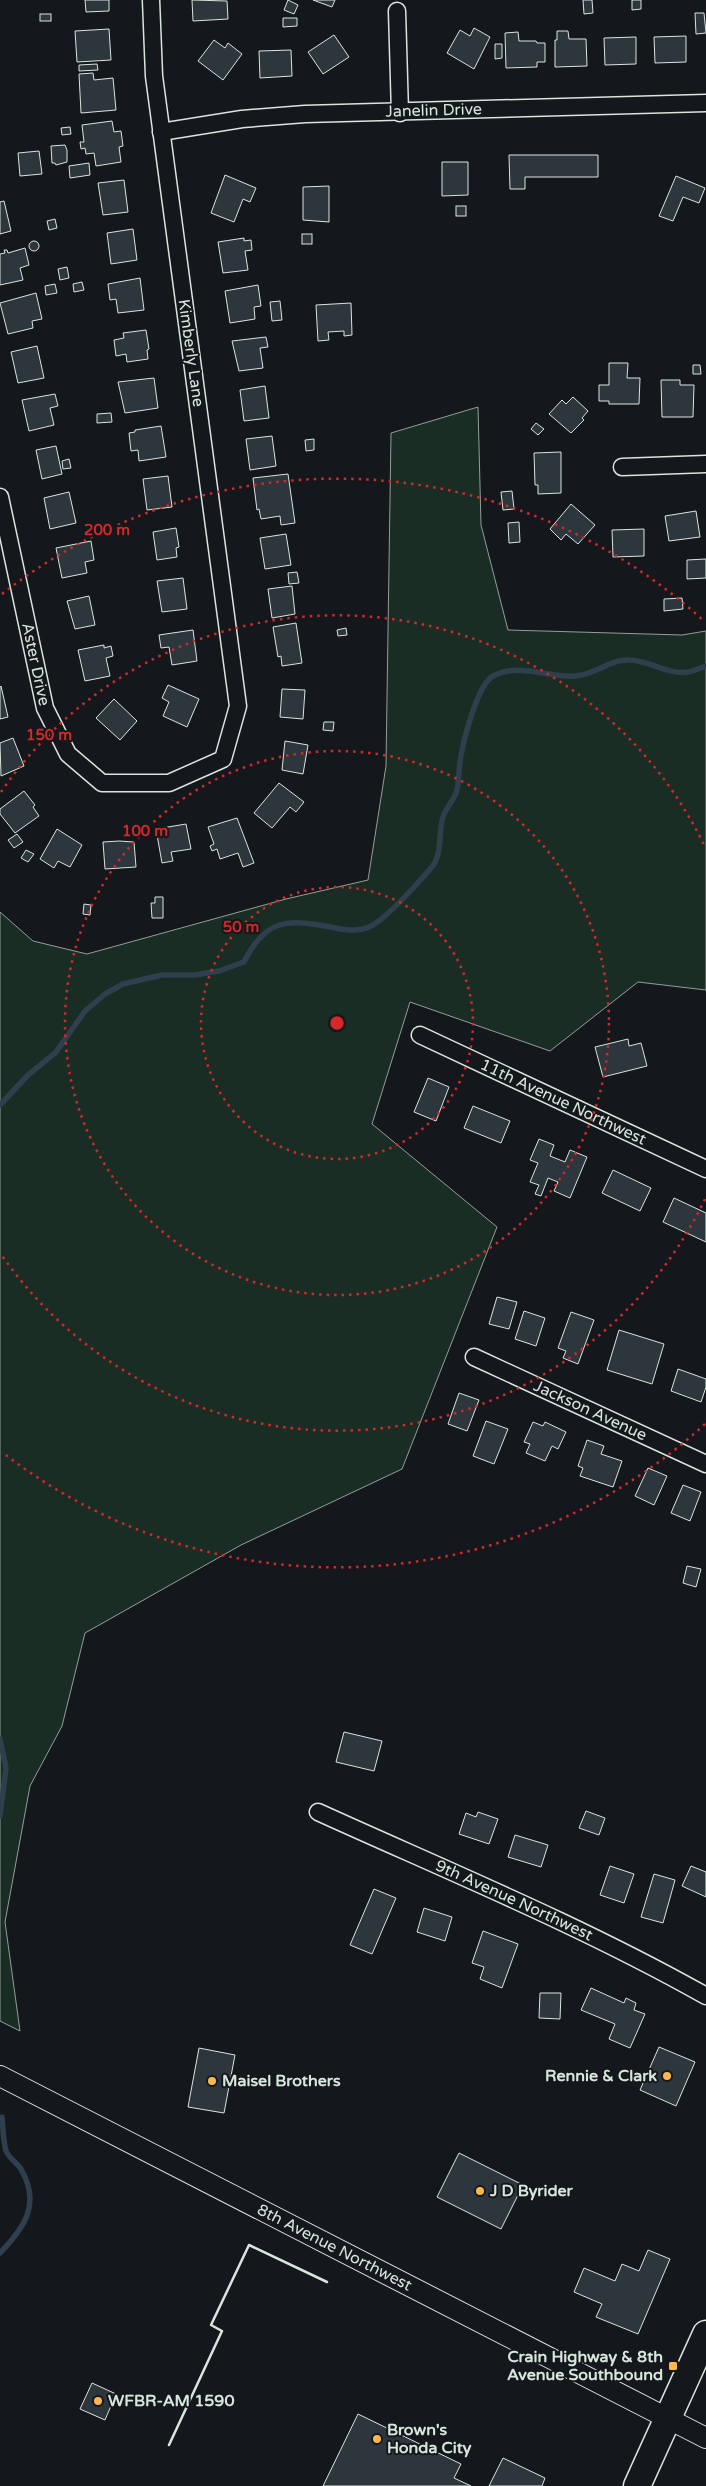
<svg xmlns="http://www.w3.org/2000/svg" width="706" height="2486" font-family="'Varela Round',sans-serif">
	<rect width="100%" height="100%" fill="#14181c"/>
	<polygon fill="#1a2d24" stroke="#939e99" points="478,407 481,525 508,630 682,635 706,631 706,990 638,982 550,1051 410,1002 372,1124 497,1227 402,1469 241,1545 85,1633 62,1726 30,1786 5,1922 20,2031 0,2021 0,912 33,941 87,954 286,899 368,880 386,766 391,433"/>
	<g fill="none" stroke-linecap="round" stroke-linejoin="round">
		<g stroke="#2f3f4d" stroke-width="5.5">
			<path d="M0 1105 28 1075 56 1052 85 1011 105 994 123 984 162 975H194L219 971 244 962C266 918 287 919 331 927 343 930 357 932 369 927 386 920 418 883 431 868 443 855 438 832 443 817 446 808 453 801 456 793 460 782 458 768 461 756 464 738 478 684 493 676 518 662 549 678 575 676 595 675 610 659 629 660 649 660 667 675 688 672 694 671 700 668 706 666"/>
			<polyline points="0,1739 6,1768 0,1816"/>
			<path d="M0 2253C25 2227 41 2204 21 2169 17 2163 9 2158 6 2151 3 2140 3 2128 2 2117"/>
		</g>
	</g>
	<g fill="#2c363c" stroke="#d8e6dc">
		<polygon points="85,0 109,0 109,11 86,12"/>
		<polygon points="192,0 227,1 228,19 193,21"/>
		<polygon points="288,0 298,5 294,14 284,10"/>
		<polygon points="313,0 335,0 332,7"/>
		<polygon points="583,0 592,0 593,13 584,14"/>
		<polygon points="632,0 641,0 641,9 632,10"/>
		<polygon points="695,13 704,13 706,33 696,34"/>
		<rect x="40" y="14" width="11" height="7"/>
		<polygon points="283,18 297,18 297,26 283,27"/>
		<polygon points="474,28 490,37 474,69 447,53 460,30 470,36"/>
		<polygon points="109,29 111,60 77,62 75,31"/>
		<polygon points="557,31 568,31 569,39 586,39 587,66 555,67 555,40 557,40"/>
		<polygon points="518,32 519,41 536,41 537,43 545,43 545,62 537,62 537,67 506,68 505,33"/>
		<polygon points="334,35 349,57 323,74 308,52"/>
		<polygon points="686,36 686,62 655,63 654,37"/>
		<polygon points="636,37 636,64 605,65 604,38"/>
		<polygon points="214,40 225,48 228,43 242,54 223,80 198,61"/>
		<polygon points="495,44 502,44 502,58 495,59"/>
		<polygon points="291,50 292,76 260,78 259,51"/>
		<polygon points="97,64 98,70 79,71 79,65"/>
		<polygon points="93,73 94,80 113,78 116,110 81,113 79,74"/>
		<polygon points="112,121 114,132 121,131 123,146 119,147 121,162 96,166 94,153 86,154 85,148 81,149 80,142 84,142 82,125"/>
		<polygon points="70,127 71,134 62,135 61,128"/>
		<polygon points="65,145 67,150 67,162 56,165 55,163 52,163 51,146"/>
		<polygon points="39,151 42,174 20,176 18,153"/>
		<polygon points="509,155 598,155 598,177 525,177 525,189 510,189"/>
		<polygon points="442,162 468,162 468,195 442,196"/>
		<polygon points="89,163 90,175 70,178 69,166"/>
		<polygon points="225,175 256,188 250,202 243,199 234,222 211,213"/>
		<polygon points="676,176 705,188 699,203 683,197 673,221 659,216"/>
		<polygon points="124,180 128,212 103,215 98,183"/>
		<polygon points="329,186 329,222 303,220 303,187"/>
		<polygon points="4,201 11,231 0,234 0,202"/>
		<rect x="456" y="206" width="10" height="10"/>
		<polygon points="55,219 57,228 49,230 47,221"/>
		<polygon points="133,229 137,260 111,264 107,233"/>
		<rect x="302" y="234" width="10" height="10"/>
		<polygon points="244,238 244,241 251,240 252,250 245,251 248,270 223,273 218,242"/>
		<circle cx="34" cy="246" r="5"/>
		<polygon points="25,248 29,265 20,268 23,280 0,285 0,254 5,253 4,250 7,250 8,253"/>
		<polygon points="67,267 69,278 60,280 58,269"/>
		<polygon points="140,278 144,310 118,313 116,299 110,300 108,284"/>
		<polygon points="82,282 84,290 74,292 73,284"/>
		<polygon points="55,284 57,293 46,295 45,286"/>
		<polygon points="258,285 261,306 254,307 255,319 230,323 225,291"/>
		<polygon points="36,293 42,319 32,321 33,328 8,334 0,303"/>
		<polygon points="280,301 282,320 272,321 270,302"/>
		<polygon points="351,303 352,335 344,336 344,331 328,332 329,340 318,341 316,305"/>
		<polygon points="146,330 149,349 147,350 148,359 127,362 126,354 116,356 114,340 124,338 123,333"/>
		<polygon points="266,337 268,347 260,348 263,368 239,371 232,341"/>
		<polygon points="37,346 44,378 18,383 11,352"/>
		<polygon points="609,363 628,363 627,378 640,378 639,404 609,404 609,401 599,401 599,385 609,385"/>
		<polygon points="693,365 700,365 701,374 693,374"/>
		<polygon points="154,378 158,408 125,413 118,382"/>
		<polygon points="661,380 680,380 680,385 694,385 693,417 662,417"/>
		<polygon points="265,386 269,418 244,421 240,390"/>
		<polygon points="55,394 58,406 50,408 54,425 29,431 22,400"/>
		<polygon points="573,397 588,411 582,418 584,420 571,433 549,414 562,400 566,404"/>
		<polygon points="111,413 112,422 97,423 97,414"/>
		<polygon points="536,423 544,429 538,435 531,429"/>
		<polygon points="161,426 166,457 139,461 138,450 131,451 129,433 135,432 135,430"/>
		<polygon points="272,436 276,466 250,470 246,439"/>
		<polygon points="314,439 314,450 306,451 305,440"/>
		<polygon points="56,446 62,474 42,479 36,450"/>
		<polygon points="561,452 561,493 538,494 538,485 535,485 534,453"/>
		<polygon points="69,459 71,468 63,469 62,461"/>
		<polygon points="288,474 295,523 281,525 280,516 261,519 259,509 257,510 253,478"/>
		<polygon points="168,476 172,507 147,510 143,479"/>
		<polygon points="512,491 514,509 503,510 501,492"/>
		<polygon points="69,492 76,523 50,529 44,498"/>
		<polygon points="571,504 595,525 578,544 566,534 561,540 550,529"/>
		<polygon points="696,511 700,537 669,541 665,516"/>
		<polygon points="519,522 520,542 509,543 508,523"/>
		<polygon points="176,528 179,547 176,548 177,557 157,560 153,532"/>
		<polygon points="644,529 644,556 613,557 612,530"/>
		<polygon points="286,534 291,565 265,569 260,538"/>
		<polygon points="91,541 94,560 85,562 87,573 62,578 56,548"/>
		<polygon points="706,559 706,578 687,579 687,560"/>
		<polygon points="297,572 299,583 289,584 288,573"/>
		<polygon points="183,578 187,609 162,612 157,581"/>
		<polygon points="292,586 295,614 272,618 268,589"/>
		<polygon points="89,596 95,625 75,629 67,601"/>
		<polygon points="682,598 683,609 664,611 664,599"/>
		<polygon points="296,623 302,663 282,666 281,656 278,657 273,627"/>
		<polygon points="346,628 347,635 338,636 337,630"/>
		<polygon points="193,630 197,661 172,665 169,647 161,648 159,635"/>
		<polygon points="104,645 104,648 111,646 113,656 106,658 110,676 85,681 78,650"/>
		<polygon points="168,685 199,699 187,727 163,716 169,702 162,698"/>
		<polygon points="1,686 8,717 0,719 0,687"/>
		<polygon points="282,689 305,690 303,719 280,717"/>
		<polygon points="114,699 137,721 120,740 96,718"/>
		<polygon points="324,722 334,722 333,731 323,730"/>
		<polygon points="13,738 24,766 1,776 0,743"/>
		<polygon points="285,741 308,745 303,774 282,770"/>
		<polygon points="279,783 304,802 296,812 290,807 272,828 254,813"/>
		<polygon points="24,791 35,805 33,807 39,816 15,833 0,814 0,809"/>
		<polygon points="237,818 254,863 243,867 238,853 220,859 217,849 212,851 210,846 214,844 208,827"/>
		<polygon points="186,824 191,849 171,852 173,861 162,863 156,829"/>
		<polygon points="57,829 82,845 70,867 58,861 54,868 40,859"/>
		<polygon points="17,834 23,842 14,848 8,840"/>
		<polygon points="119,841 134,842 136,867 105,869 103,842"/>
		<polygon points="26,850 34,854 28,862 21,858"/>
		<polygon points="155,897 163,897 163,918 152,918 151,903 155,903"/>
		<polygon points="84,904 91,905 90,915 83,914"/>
		<polygon points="628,1039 629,1046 641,1043 647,1066 603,1077 595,1047"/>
		<polygon points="428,1078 449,1087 436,1121 414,1112"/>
		<polygon points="473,1106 510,1121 501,1143 464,1128"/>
		<polygon points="539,1139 554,1145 550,1156 565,1162 570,1150 587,1157 570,1198 554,1191 558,1182 548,1178 541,1196 535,1194 539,1185 530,1182 538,1163 530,1160"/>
		<polygon points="613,1170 651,1188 640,1211 602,1193"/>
		<polygon points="674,1198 706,1213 706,1242 663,1222"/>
		<polygon points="497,1297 517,1302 509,1329 489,1324"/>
		<polygon points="524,1311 545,1318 536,1346 515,1339"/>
		<polygon points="571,1312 594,1320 578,1364 563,1358 566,1351 558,1348"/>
		<polygon points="619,1330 664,1344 652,1384 607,1370"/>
		<polygon points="678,1369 706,1379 706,1387 701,1402 671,1391"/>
		<polygon points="459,1393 479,1400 467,1431 448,1424"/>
		<polygon points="486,1421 508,1429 494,1464 473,1456"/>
		<polygon points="533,1422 543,1426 545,1422 566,1432 558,1449 552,1446 545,1461 526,1453 530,1444 524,1442"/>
		<polygon points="587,1440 604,1446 601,1454 622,1461 613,1487 580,1476 583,1468 578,1466"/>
		<polygon points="648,1468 667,1476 654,1505 635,1496"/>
		<polygon points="683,1485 701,1492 690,1521 671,1513"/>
		<polygon points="687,1566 701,1569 696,1587 683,1583"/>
		<polygon points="344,1732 382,1741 374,1771 336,1762"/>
		<polygon points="586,1811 605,1818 599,1835 579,1828"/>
		<polygon points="478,1812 498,1819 489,1844 459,1834 466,1813 476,1817"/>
		<polygon points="515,1835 548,1845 541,1867 508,1857"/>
		<polygon points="610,1866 634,1874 624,1903 600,1895"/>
		<polygon points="691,1866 706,1872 706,1897 682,1886"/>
		<polygon points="654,1874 675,1880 663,1923 641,1917"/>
		<polygon points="374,1889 396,1898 372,1954 350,1945"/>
		<polygon points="424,1908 452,1917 445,1941 417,1932"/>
		<polygon points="483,1931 518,1944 502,1988 480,1979 484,1967 472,1963"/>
		<polygon points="591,1988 624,2003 626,1998 636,2003 634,2010 645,2014 630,2048 609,2039 615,2024 581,2010"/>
		<polygon points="540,1993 561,1993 560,2019 539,2018"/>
		<polygon points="659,2047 695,2062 676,2106 640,2090"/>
		<polygon points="199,2048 235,2055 224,2113 188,2107"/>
		<polygon points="459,2153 523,2185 501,2229 437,2197"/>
		<polygon points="648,2250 670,2259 638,2334 596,2317 602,2304 574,2292 584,2268 615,2281 622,2264 639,2271"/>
		<polygon points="92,2383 116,2394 105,2420 80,2409"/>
		<polygon points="358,2414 461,2464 454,2478 471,2486 323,2486"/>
		<polygon points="503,2458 545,2478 542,2486 489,2486"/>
	</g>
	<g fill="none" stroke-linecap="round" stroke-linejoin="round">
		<defs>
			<g id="minor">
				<polyline points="397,11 400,113"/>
				<path id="s1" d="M161 132 242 119 305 114 706 103"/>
				<polyline points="622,467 706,464"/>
				<path id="s2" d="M0 497 45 708 68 754 102 783H169L223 759 238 706 154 76 151 0"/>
				<path id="s3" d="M420 1035 706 1169"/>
				<path id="s4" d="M474 1357 706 1464"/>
				<path id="s5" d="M318 1812C448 1871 582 1926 706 1996"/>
			</g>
			<g id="tertiary">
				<path id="s6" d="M0 2076 706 2438"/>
			</g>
			<polyline id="primary" points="637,2486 706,2334"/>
		</defs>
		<use href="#minor" stroke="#d8e6dc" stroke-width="19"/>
		<use href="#tertiary" stroke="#d8e6dc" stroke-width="22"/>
		<use href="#primary" stroke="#d8e6dc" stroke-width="29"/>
		<use href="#minor" stroke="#14181c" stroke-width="16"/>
		<use href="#tertiary" stroke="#14181c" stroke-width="20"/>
		<use href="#primary" stroke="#14181c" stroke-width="26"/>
		<polyline stroke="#d8e6dc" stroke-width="2.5" points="169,2445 222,2331 211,2325 249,2245 327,2282"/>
	</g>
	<g fill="none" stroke="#d62828" stroke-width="2.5" stroke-dasharray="2.5 5">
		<circle cx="337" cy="1023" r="136"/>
		<circle cx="337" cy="1023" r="272"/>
		<path d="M705 1199A408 408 0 0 1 1 1254M1 792A408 408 0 0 1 705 847"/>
		<path d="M705 1424A544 544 0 0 1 2 1452M2 594A544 544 0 0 1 705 622"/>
	</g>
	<g fill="#ffb74d" stroke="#14181c" stroke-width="2">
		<circle cx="667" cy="2076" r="5"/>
		<circle cx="212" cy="2081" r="5"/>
		<circle cx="480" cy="2191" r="5"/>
		<rect x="668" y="2361" width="10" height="10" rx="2.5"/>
		<circle cx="98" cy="2401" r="5"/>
		<circle cx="377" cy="2439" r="5"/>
	</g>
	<g text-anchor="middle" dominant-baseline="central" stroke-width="4" stroke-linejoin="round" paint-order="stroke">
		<g font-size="16" fill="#d8e6dc" stroke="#14181c">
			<text stroke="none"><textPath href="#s1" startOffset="274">Janelin Drive</textPath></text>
			<text transform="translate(191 353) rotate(82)">Kimberly Lane</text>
			<text stroke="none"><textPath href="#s2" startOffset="171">Aster Drive</textPath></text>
			<text stroke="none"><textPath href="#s3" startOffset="158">11th Avenue Northwest</textPath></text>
			<text stroke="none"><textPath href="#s4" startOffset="128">Jackson Avenue</textPath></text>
			<text stroke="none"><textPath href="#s5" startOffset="215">9th Avenue Northwest</textPath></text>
			<text stroke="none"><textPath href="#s6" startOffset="376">8th Avenue Northwest</textPath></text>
		</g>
		<g font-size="16" font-weight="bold" fill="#d8e6dc" stroke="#14181c" text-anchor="start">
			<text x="657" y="2076" text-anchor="end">Rennie &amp; Clark</text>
			<text x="222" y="2081">Maisel Brothers</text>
			<text x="490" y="2191">J D Byrider</text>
			<text x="663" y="2357" text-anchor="end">Crain Highway &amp; 8th<tspan x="663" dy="18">Avenue Southbound</tspan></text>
			<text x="108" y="2401">WFBR-AM 1590</text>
			<text x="387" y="2430">Brown's<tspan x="387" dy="18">Honda City</tspan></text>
		</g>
	</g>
	<circle cx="337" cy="1023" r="8" fill="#d62828" stroke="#14181c" stroke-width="2.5"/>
	<g font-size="15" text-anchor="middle" font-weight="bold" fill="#d62828" stroke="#14181c" stroke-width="4" stroke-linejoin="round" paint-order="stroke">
		<text x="107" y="535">200 m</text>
		<text x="49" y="740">150 m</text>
		<text x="145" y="836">100 m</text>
		<text x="241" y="932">50 m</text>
	</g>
</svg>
